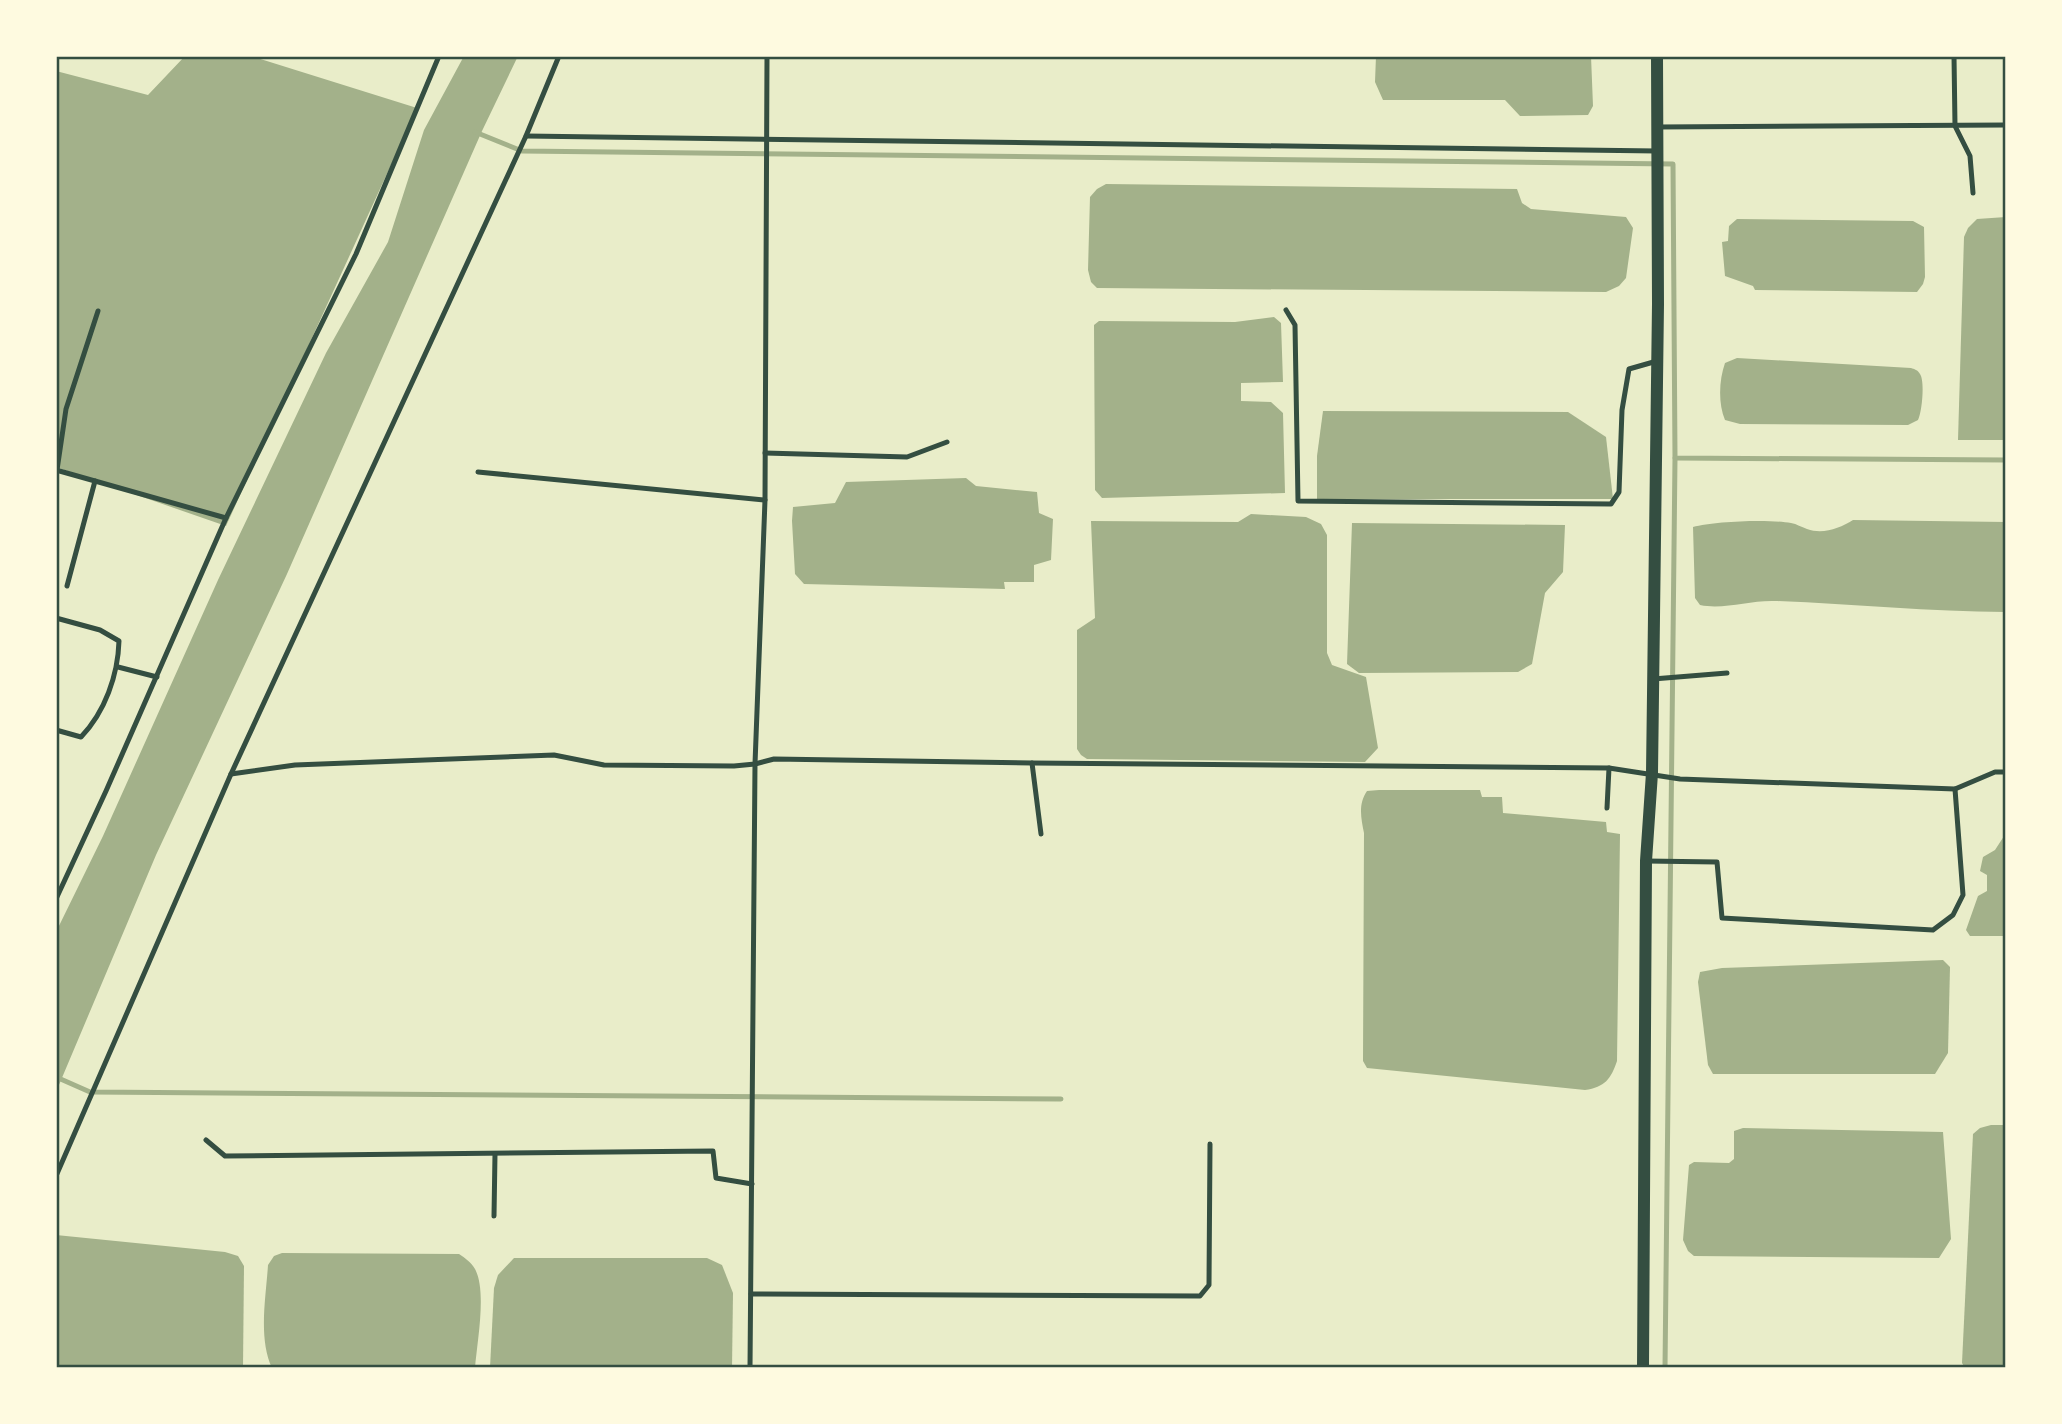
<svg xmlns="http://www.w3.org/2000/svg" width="2062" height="1424" font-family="'IBM Plex Sans',sans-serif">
	<rect width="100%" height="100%" fill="#e9edc9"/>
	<g fill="#a3b18a">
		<polygon points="185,56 251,56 417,108 226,526 56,467 56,71 148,95"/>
		<polygon points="464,56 518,56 482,131 287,574 156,855 56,1092 56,932 103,836 218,580 326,353 388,242 424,130"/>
		<polygon points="1376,56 1591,56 1593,106 1588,115 1520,116 1505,100 1383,100 1375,82"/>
		<polygon points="1106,184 1517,189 1522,203 1531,209 1626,217 1633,228 1626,278 1619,286 1606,292 1097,288 1091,282 1088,270 1090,197 1097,189"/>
		<polygon points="2006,217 2006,440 1958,440 1964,237 1968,228 1977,219"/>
		<polygon points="1737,219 1913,221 1924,227 1925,277 1923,284 1917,292 1755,290 1753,286 1725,276 1722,242 1728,241 1729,226"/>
		<polygon points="1274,317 1281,323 1283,382 1241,383 1241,401 1271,402 1283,413 1285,493 1102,498 1095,490 1094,325 1099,321 1235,322"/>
		<path d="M1737 358 1911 368C1914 369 1918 370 1920 374 1925 381 1922 412 1918 420L1908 425 1740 424 1725 420C1718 403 1719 380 1725 363Z"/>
		<polygon points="1323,411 1568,412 1606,437 1613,499 1317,499 1317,456"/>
		<polygon points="966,478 976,486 1037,492 1039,513 1053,519 1051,560 1034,565 1034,582 1004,582 1005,589 804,584 795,574 792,521 793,507 835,503 846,482"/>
		<polygon points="1251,514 1306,517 1321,524 1327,535 1327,653 1332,665 1366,677 1378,748 1365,762 1087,759 1081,755 1077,749 1077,630 1095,618 1091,521 1238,522"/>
		<path d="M1853 520 2006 522V612C1929 612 1852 604 1775 601 1750 600 1724 610 1700 605L1695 598 1693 527C1715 521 1769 519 1791 523 1797 524 1801 527 1807 529 1823 535 1840 528 1853 520Z"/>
		<polygon points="1352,523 1565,525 1563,572 1545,593 1532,664 1518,672 1359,673 1347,664"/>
		<path d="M1379 790H1480L1482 797H1502L1503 813 1606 822 1607 832 1620 834 1617 1061C1611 1079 1605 1087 1585 1090L1367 1068 1363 1061 1364 833C1361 818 1358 804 1367 791Z"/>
		<polygon points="2006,833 2006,936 1970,936 1966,930 1978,896 1987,891 1987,875 1980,871 1983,857 1995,850"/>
		<polygon points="1943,960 1950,967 1948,1053 1935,1074 1713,1074 1708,1065 1698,982 1700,972 1722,968"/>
		<polygon points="1991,1125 2006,1125 2006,1368 1965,1368 1962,1363 1973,1134 1980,1128"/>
		<polygon points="1743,1128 1943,1132 1951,1239 1939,1258 1694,1256 1688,1251 1683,1240 1689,1165 1694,1162 1729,1163 1734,1159 1734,1131"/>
		<polygon points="56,1235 225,1252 238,1256 244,1266 243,1368 56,1368"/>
		<path d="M282 1253 459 1254C465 1258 471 1262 475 1269 487 1291 477 1342 475 1368H272C258 1338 266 1297 268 1265L274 1256Z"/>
		<polygon points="514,1258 707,1258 722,1265 733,1293 732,1368 490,1368 494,1288 498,1275"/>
	</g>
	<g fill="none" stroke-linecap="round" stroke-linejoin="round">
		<g stroke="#a3b18a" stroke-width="5">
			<polyline points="475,132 522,151 1673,164 1675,458 2006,460"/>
			<polyline points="56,1077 90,1092 1061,1099"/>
			<polyline points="1665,1368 1675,458"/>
		</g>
		<g stroke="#344e41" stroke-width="5">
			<polyline points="1954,56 1955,126 1970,156 1973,193"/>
			<polyline points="1657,127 2006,125"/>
			<polyline points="526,136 1657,151"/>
			<polyline points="1286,310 1295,325 1298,501 1611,504 1619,492 1622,410 1629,369 1657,361"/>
			<polyline points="765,453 907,457 947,442"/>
			<polyline points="56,470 226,518"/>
			<polyline points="57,470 66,409 98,311"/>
			<polyline points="478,472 765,500"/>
			<polyline points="67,586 95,481"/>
			<path d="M56 618 100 630 119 641C118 675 105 712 81 737L56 730"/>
			<polyline points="118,667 157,677"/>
			<polyline points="1653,679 1727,673"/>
			<polyline points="1032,763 1041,834"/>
			<polyline points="231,774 295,765 554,755 604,765 734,766 755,764 774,759 1032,763 1609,768 1680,779 1955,789 1995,772 2006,772"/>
			<polyline points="1607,808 1609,768"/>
			<polyline points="1646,861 1717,862 1722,918 1933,930 1953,915 1963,895 1955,789"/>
			<polyline points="56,899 106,791 226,518 356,254 439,56"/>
			<polyline points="206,1140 225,1156 713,1151 716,1178 752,1184"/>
			<polyline points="56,1176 231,774 526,136 559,56"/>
			<polyline points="494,1216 495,1154"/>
			<polyline points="751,1294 1200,1296 1209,1285 1210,1144"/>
			<polyline points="750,1368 755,764 765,500 767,56"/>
		</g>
		<polyline stroke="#344e41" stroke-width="12" points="1643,1368 1646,861 1652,773 1658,304 1657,56"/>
	</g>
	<rect width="2062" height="1424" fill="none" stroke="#fefae0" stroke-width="116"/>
	<rect x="58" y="58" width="1946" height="1308" fill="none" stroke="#344e41" stroke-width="2.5"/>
</svg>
